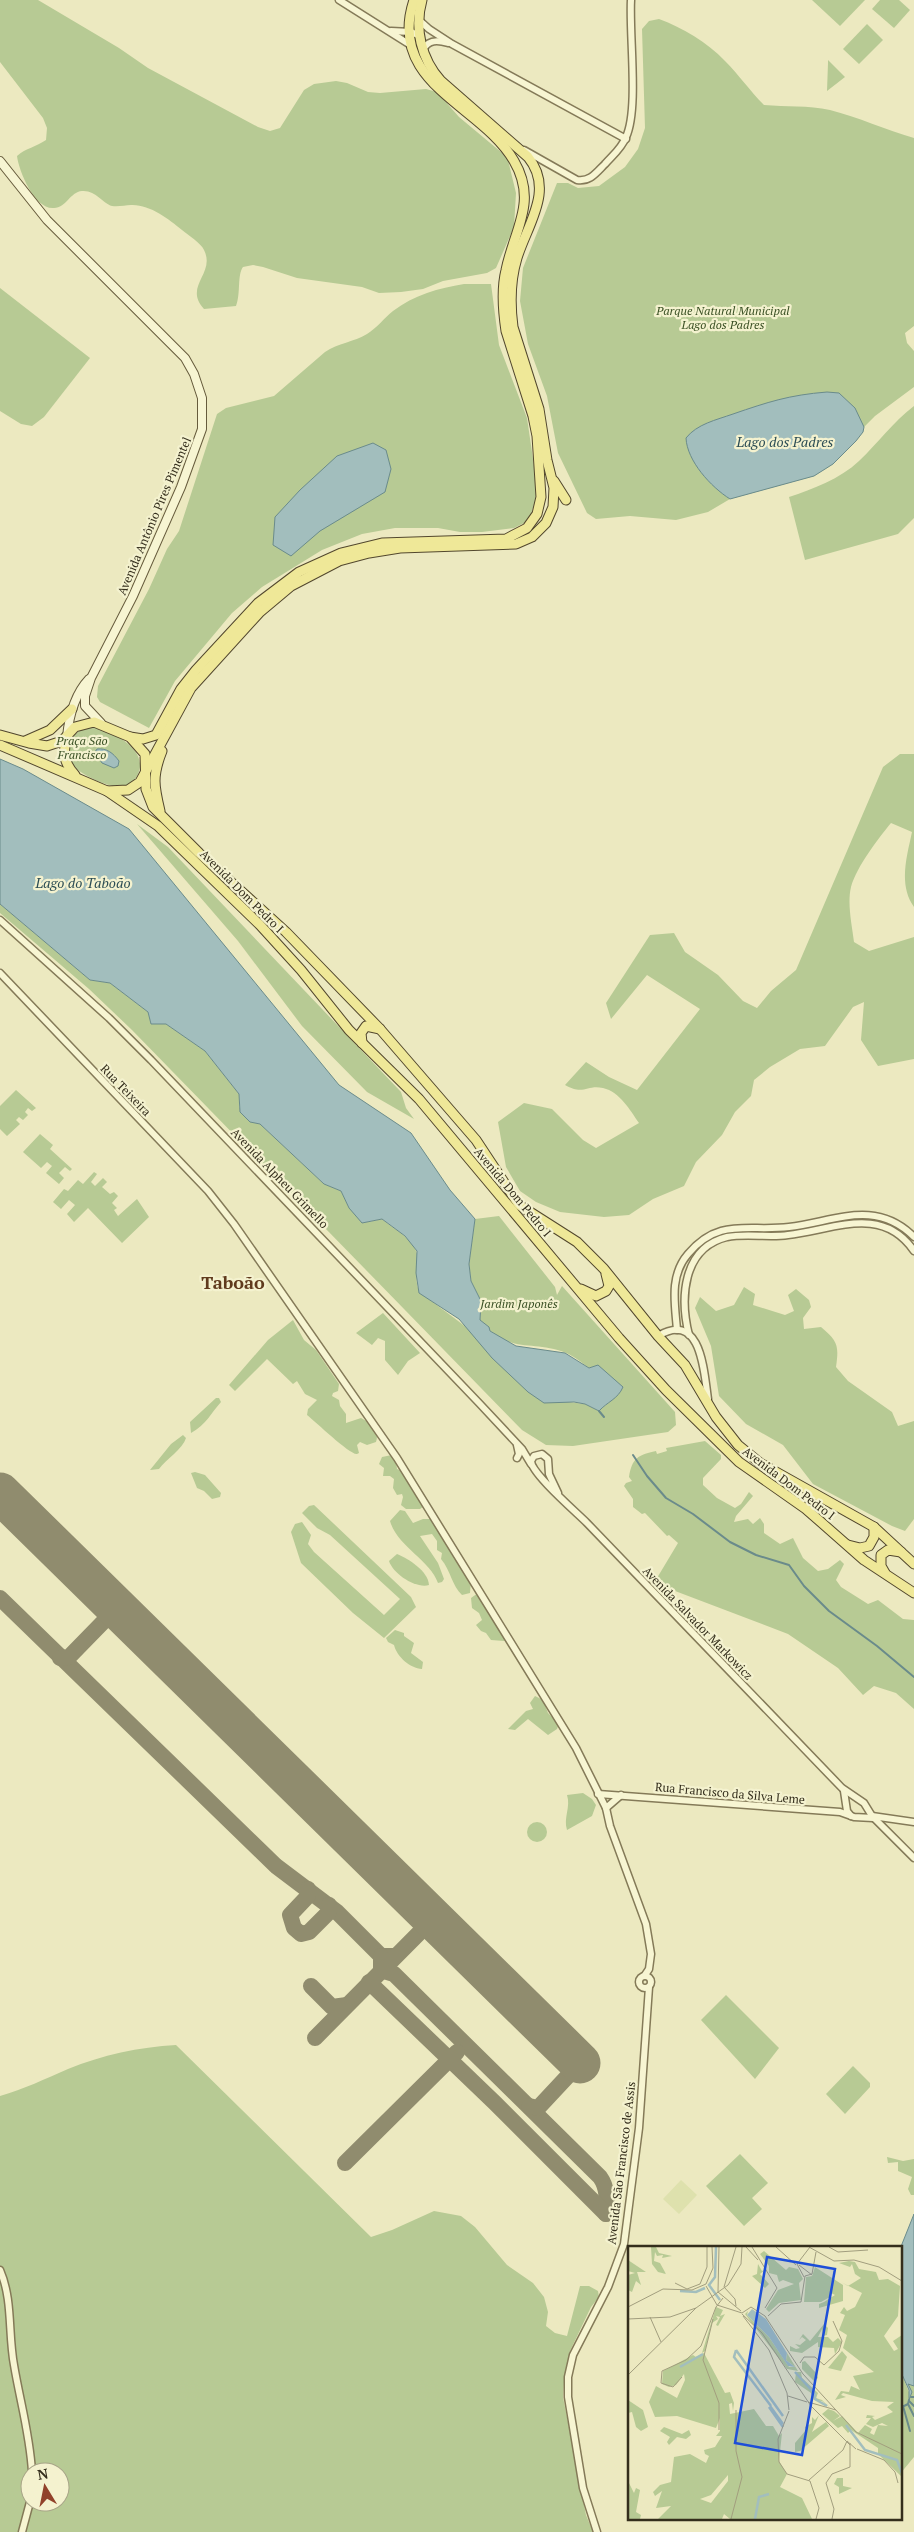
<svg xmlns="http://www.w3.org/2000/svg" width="914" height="2532" font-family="'PT Serif',serif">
	<rect width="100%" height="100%" fill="#ece9c0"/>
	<polygon fill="#dee1ad" points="681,2180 697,2195 679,2214 663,2199"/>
	<g fill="#b7ca94" fill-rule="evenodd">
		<path d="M0 0H38L119 48 148 68 258 127 270 131 280 128 304 90 314 84 336 81 347 83 368 92 380 93 426 89 437 92 459 117 501 152 508 160 516 193 514 227 496 268 487 273 443 281 423 289 401 292 379 293 362 287 297 278 263 267 253 265 243 267C237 275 241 293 236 306L204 309C183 286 216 274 204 250 201 243 188 235 182 230 169 219 149 204 131 205 125 205 119 207 112 206 102 203 96 190 82 191 70 192 66 208 54 208 35 210 19 172 17 156 26 148 36 147 46 140L47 128 43 118 0 62Z"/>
		<polygon points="812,0 865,0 840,26"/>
		<polygon points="880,0 899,0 910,10 894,28 872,9"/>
		<path d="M659 19C683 28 707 42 725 61 739 75 750 91 764 105 786 107 808 105 830 110 858 117 886 130 914 138V326L905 333 907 343 914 351V387L875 416 864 427 863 432 849 448 833 464 814 476 730 499 708 512 676 520 630 516 596 519 587 513 558 453 547 396 528 344 520 301 523 268 557 183H568L578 188 599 186 625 167 638 149 645 128 642 29 649 21Z"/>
		<polygon points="867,24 883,40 859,64 843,49"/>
		<polygon points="828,60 845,77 827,91 828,63"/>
		<path d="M464 284H491L499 345 527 418 538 493 531 514 524 523 514 528 482 532H460L438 528H395L362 534 322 550 262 587 232 613 175 681 149 728 100 702 97 697 98 686 149 589 167 549 179 531 217 414 226 408 274 396 325 352C338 343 354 342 367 334 377 328 384 318 393 311 414 295 439 288 464 284Z"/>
		<polygon points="0,288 90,358 44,417 32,426 21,424 0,411"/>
		<path d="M914 406V518L898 534 805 560 789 497C813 489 840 479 859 461 878 443 893 422 914 406Z"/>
		<path d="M88 727C109 728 152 750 137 776 134 782 128 786 122 787 109 788 78 774 71 763 61 747 73 732 88 727Z"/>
		<path d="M900 754H914V907C898 885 907 856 912 832L891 823C878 839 857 866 851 887 847 904 852 925 854 942L869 951 914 937V1059L878 1066 861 1040 864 1002 853 1007 825 1046 800 1049 770 1067 754 1080 751 1096 735 1112 722 1135 696 1162 684 1186 653 1199 629 1215 604 1217 560 1212 536 1202 520 1191 506 1167 498 1122 524 1103 552 1109 583 1140 596 1148 639 1123C630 1110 620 1092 603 1088 587 1084 584 1096 565 1085L586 1062 609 1077 637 1090 700 1009 647 975 611 1019 606 1003 650 935 674 933 685 952 718 975 743 1001 757 1008 771 991 796 970 883 767Z"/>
		<polygon points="137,824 168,847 401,1092 406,1108 414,1119 367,1092 302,1026 238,941"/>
		<path d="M0 904 90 980 110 983 148 1012 151 1024H166L205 1051 239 1094V1107L254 1122 260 1124 324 1184 341 1191 349 1208 368 1222 382 1219C397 1232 420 1241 418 1264 417 1272 415 1283 419 1290 420 1294 460 1321 469 1330L560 1401 585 1404 599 1411 621 1391 594 1367 589 1368C582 1363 574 1356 566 1353 532 1339 509 1356 480 1320L481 1301 471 1281 469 1264 475 1219 499 1216 555 1287 557 1295 562 1286 675 1412 676 1425 668 1432 573 1446 546 1445 522 1430 132 1030 89 989 0 913Z"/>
		<polygon points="16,1090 36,1108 32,1111 28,1108 25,1112 28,1115 23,1120 19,1117 16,1120 20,1124 7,1136 0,1129 0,1106"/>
		<polygon points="40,1134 53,1145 50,1149 72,1169 70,1171 65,1167 59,1173 64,1178 59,1184 46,1173 52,1166 47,1162 41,1168 23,1152"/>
		<polygon points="94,1172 97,1174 91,1182 95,1186 103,1178 107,1182 102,1187 110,1194 114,1192 118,1196 112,1203 117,1208 114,1210 118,1216 137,1199 149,1217 122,1243 88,1208 74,1222 67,1214 75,1205 69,1200 61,1209 53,1202 64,1189 68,1191 78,1180 83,1184"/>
		<path d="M744 1287 755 1294 753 1305 785 1315 794 1311 788 1295 796 1289 809 1300 811 1307 803 1318 804 1329 821 1327C838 1341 839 1346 836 1367L848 1381 892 1412 898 1426 914 1421V1519L905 1531 892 1526 813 1484 783 1445 746 1424 719 1396 711 1346 695 1308 700 1297 716 1311 734 1305Z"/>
		<polygon points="383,1313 420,1353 408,1361 398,1375 385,1360 385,1341 378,1338 372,1345 356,1333"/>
		<path d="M293 1320 304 1340 316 1350 339 1384 338 1391 333 1393 332 1396 339 1400 340 1406 346 1414V1423L361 1418C371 1423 380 1430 376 1442L367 1445 360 1442 357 1445 359 1453 357 1454C350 1455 316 1422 307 1415L308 1409 317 1400 305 1394 297 1381 293 1384 267 1359 235 1391 229 1385 268 1340Z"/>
		<path d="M216 1398H219L221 1402C211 1413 206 1425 191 1433L190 1422Z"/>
		<path d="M183 1435 186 1438C183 1449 166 1459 159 1469L150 1470 171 1444Z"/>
		<path d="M705 1441 721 1455V1459L703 1478V1485L717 1498 735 1508 741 1504 749 1492 753 1496 736 1516 734 1522 748 1519 753 1524 760 1518 764 1524V1533L780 1544 793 1538 803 1558 818 1571 828 1569 840 1560 844 1564 836 1580 841 1587 868 1604 878 1600 903 1619 914 1620V1709L896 1693 874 1686 863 1695 838 1668 788 1634 654 1583 678 1543 669 1535 667 1536 645 1513 642 1514 633 1507V1499L624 1486 626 1483 632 1481 629 1477C632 1458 638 1455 656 1451L657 1454 667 1451 666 1448Z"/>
		<polygon points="392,1455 396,1461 397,1469 405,1472 424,1506 420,1509 406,1509 401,1505 403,1497 402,1494 397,1495 393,1488 394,1479 390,1476 383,1476 384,1468 379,1464 382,1457"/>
		<polygon points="195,1472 205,1475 221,1493 220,1497 212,1499 204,1491 197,1488 191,1473"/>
		<polygon points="314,1505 411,1597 416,1607 384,1638 353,1613 301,1563 291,1532 295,1524 302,1522 311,1535 308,1544 314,1552 384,1615 400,1599 330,1535 317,1528 302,1513 309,1506"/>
		<path d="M400 1510 405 1511 413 1523 423 1519H431L471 1581 470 1593 462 1595C452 1586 451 1571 441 1559L442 1553 437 1550V1541L432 1534 420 1536 438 1563 444 1579 442 1582 438 1583C430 1560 397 1546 390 1521Z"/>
		<path d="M397 1554C409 1559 428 1571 429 1585 416 1589 393 1574 389 1561Z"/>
		<polygon points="478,1593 506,1639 504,1641 491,1640 486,1633 481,1631 476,1625 482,1620 479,1613 472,1608 471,1598"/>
		<path d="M395 1630 404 1633V1636L414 1643 411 1653 423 1662 422 1669C410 1668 397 1657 394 1645L388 1642 386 1638Z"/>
		<polygon points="535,1696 543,1700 548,1713 559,1724 557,1729 548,1735 528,1719 515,1730 508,1729 526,1711 533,1709 530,1703"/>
		<path d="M583 1793 592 1799 596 1805 592 1816 567 1830C563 1818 571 1807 567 1795Z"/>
		<circle cx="537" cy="1832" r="10"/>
		<polygon points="726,1995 779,2048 755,2079 701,2020"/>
		<path d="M176 2045 371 2237 392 2230 434 2211 461 2216 475 2227 507 2265 533 2283 544 2297 548 2312 546 2326 555 2333 567 2336 580 2286H589L598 2291 599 2297 591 2307 570 2351 564 2382 563 2397 586 2515 593 2532H0V2096C24 2089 45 2079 68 2069 102 2055 139 2047 176 2045ZM30 2472H60V2502H30Z"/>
		<polygon points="853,2066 870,2083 870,2087 845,2114 826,2094"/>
		<polygon points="740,2154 768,2183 752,2198 762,2209 744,2226 706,2186"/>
		<polygon points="887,2157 903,2161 914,2159 914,2195 911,2195 908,2189 912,2177 898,2171 898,2162 888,2163"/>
		<polygon points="900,2370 911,2397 908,2384 910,2383 914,2386 914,2457 900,2474"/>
	</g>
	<g fill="#a2bebd" stroke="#6a8b8b">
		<path d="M827 392 839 393 855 408 864 427 863 432 856 441 833 464 814 476 730 499C711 487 687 461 686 438 697 424 716 420 733 414 768 402 789 395 827 392Z"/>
		<polygon points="373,443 386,450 391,469 385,492 320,531 291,556 273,545 275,517 300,490 337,456"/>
		<path d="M97 749C107 748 113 753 119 761L118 766 114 768 102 763 95 752Z"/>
		<path d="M0 759 23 769 129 829 339 1085 411 1133 450 1190 475 1219 469 1264 471 1281 481 1301 480 1320 489 1327 490 1331 516 1346 565 1353 589 1368 598 1365 623 1387C618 1399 607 1402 599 1411L585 1404 574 1402 544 1403 528 1392 492 1358 459 1319 419 1293 416 1273 417 1251 405 1236 382 1219 362 1223 349 1208 341 1191 324 1184 260 1124 250 1122 240 1112 239 1094 205 1051 166 1024H151L148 1012 110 983 90 980 0 904Z"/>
		<polygon points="914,2214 914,2386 908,2384 912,2392 909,2400 909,2390 900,2370 900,2249"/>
	</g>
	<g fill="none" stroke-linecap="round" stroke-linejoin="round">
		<g stroke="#6a8b8b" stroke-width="2">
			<polyline points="599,1411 604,1417"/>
			<polyline points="633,1455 647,1476 666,1498 693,1514 730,1542 756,1555 789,1565 804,1586 829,1611 877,1646 914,1677"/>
			<polyline points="911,2397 914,2397"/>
			<polyline points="909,2401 914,2406"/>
			<polyline points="908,2404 914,2416"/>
			<polyline points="903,2406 910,2431"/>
			<polyline points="900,2408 908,2404 909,2400"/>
		</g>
		<g stroke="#908c6e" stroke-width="16">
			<polyline points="0,1598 276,1866 337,1912 381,1956 395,1956"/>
			<polyline points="60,1658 69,1657 109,1616 112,1603"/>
			<polyline points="308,1889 308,1896 290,1915 294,1928 301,1934 309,1932 329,1912 329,1905"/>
			<path d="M381 1956V1970L394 1974 600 2177C608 2188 607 2201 606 2214"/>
			<polyline points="369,1982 495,2103 606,2214"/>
			<polyline points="311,1986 332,2007 347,2005"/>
			<polyline points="315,2038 427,1925 428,1914"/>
			<polyline points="529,2106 538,2108 580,2063"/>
			<polyline points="345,2163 457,2052"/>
		</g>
		<polyline stroke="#908c6e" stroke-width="41" points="0,1493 580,2063"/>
		<defs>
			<g id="tertiary">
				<polyline points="339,0 412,46"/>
				<polyline points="419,20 429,29 452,44 626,139"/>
				<polyline points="391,31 411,32 420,36"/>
				<path d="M423 50C428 39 438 40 448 43"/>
				<path d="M524 150 577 180C590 182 596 173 605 164 612 156 622 148 626 137 639 109 629 35 631 0"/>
				<polyline points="0,920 109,1018 151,1060 479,1403 522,1449 531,1464"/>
				<polyline points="0,973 208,1191 234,1224 397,1458 576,1748 606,1808 610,1826 646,1924 651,1954 649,1969 645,1975"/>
				<path d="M677 1330C675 1304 669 1276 688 1254 719 1217 748 1232 789 1227 834 1222 875 1198 914 1237"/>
				<path d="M689 1335C680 1299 682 1248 727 1237 747 1233 768 1238 788 1235 833 1230 882 1204 914 1251"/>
				<path d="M658 1336C702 1310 704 1373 708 1399"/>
				<polyline points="517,1458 519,1454 517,1445"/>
				<path d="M558 1493 549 1474 548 1459 542 1454 534 1456 531 1461C531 1473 576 1512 587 1523L842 1788 864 1803 872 1816 914 1858"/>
				<polyline points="844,1791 847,1811 851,1816"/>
				<polyline points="598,1794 840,1812 854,1817 873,1818"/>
				<polyline points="606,1808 621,1795"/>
				<polyline points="872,1816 914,1822"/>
				<circle cx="645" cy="1982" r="6"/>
				<path d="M0 2270C13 2300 8 2333 14 2365 20 2401 30 2435 32 2472"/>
				<polyline points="22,2532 30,2502"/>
				<polyline points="597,2532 583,2488 568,2397 568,2377 573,2355 608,2287 624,2244 639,2128 649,1987"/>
			</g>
			<g id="secondary">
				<polyline points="0,161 47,220 185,358 194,374 202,398 202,429 181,487 133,596 91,678 85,696 85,706 101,723"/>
				<path d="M67 737C69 716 74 695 89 679"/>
			</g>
			<g id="primary">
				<polyline points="554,481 566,500"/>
				<polyline points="0,735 29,743 47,746 62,741 75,727 94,722 130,737 145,754 146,789 153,807 199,853 286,932 380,1029 476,1140 519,1205 577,1242 604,1269 658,1336 685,1365 716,1417 738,1445 760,1463 874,1527 914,1564"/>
				<path d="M67 737C62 753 64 763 75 775"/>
				<path d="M130 737 143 739 156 735 181 689 196 670 258 603 299 572 341 553 382 543 506 539 527 528 537 514 541 497 537 436 533 416 506 331C503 311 501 290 506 270 514 230 538 202 514 161 482 105 386 84 414 0"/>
				<polyline points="25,741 50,730 72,709"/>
				<polyline points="0,745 107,791 158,826 260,925 301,970 349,1030 419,1099 619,1338 666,1390 739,1462 806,1509 864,1560 914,1593"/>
				<path d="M107 791 128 790 140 782 191 688 260 612 291 586 339 561 369 553 400 548 516 544 532 537 546 523 553 507 554 488 547 460 539 409 513 327C510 304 510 281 517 258 527 225 555 190 528 157L441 81C421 59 414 28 422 0"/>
				<path d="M160 811C154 786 152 776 162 751"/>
				<polyline points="362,1043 361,1033 366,1026 380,1029"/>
				<polyline points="581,1289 596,1296 606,1291 609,1286 606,1274"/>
				<polyline points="848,1545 860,1548 869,1546 874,1537 874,1527"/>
				<polyline points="885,1573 881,1566 881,1555 888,1550 901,1552"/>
			</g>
		</defs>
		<use href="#tertiary" stroke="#847a58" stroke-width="9"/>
		<use href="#secondary" stroke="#665b3c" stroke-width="10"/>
		<use href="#primary" stroke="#52472d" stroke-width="11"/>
		<use href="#tertiary" stroke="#f7f5d2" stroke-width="6"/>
		<use href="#secondary" stroke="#f7f5d2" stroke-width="8"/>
		<use href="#primary" stroke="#efe898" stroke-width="9"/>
	</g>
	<g text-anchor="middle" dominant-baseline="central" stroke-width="4.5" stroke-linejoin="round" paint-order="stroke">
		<g font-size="12" font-style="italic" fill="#3a5024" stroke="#f4f2cf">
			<text x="723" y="310">Parque Natural Municipal<tspan x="723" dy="14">Lago dos Padres</tspan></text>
			<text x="82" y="740">Praça São<tspan x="82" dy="14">Francisco</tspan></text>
			<text x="519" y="1303">Jardim Japonês</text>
		</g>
		<g font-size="12" fill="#342e1c" stroke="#f4f2cf">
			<text transform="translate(154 516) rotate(-67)">Avenida Antônio Pires Pimentel</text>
			<text transform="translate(242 891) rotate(45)">Avenida Dom Pedro I</text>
			<text transform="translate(126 1090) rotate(46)">Rua Teixeira</text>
			<text transform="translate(280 1178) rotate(46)">Avenida Alpheu Grimello</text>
			<text transform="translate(513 1192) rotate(50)">Avenida Dom Pedro I</text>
			<text transform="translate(789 1483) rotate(37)">Avenida Dom Pedro I</text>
			<text transform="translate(698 1623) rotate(46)">Avenida Salvador Markowicz</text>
			<text transform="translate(730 1793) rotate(5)">Rua Francisco da Silva Leme</text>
			<text transform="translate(621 2163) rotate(-83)">Avenida São Francisco de Assis</text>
		</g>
		<g font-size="14" font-style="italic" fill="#2c4d54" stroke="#f4f2cf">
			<text x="785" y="441">Lago dos Padres</text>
			<text x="83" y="882">Lago do Taboão</text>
		</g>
		<g font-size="18" font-weight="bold" fill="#603b1d" stroke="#f4f2cf">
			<text x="233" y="1282">Taboão</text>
		</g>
	</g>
	<g transform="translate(628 2246)">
		<rect width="274" height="274" fill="#ece9c0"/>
		<path d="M23 1H28L31 7 44 10 34 12 35 9 29 10 27 6 26 15 32 17 38 28 30 26 24 18ZM136 5 158 24 161 21 170 23 175 33 171 37 173 54 151 57 141 66 138 63 150 44 166 38 155 34 151 36 149 29 141 27V20L132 8ZM0 14 18 26H9L13 39 8 35 4 46 0 44V29L7 27 0 25ZM221 15 227 16 231 23 248 26 251 34 260 33 272 40 270 70 256 90 266 105 270 103 265 95 274 89V231L250 208V202L223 184 220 187 214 180 210 182 194 168 200 163 206 165 212 170 205 175 214 170 230 187 237 179 244 183 242 187 246 189 250 179 260 180 254 177 245 181 238 178 243 172H238L239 169 247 170 244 171 247 174 265 166 259 161 266 156 244 155 215 147 213 149 218 151 207 154 213 145 221 146 223 140 232 144 225 130 246 126 215 102 219 89 211 84 217 69 212 67 216 61 219 65 227 61 234 47 213 36 220 40 233 32 227 28 224 18 222 21 211 17ZM130 18 134 25 137 24 132 28 141 38 137 42 124 30 129 28ZM187 21 215 39V55L191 62V58L196 56 207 49 203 47 202 51 193 56H176L178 31 184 30ZM88 61 95 64 92 70 97 68 90 80 88 79 92 71 88 70 90 73 84 77 77 105 74 107ZM120 65 119 69 141 91 161 121H167L158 114 159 107 170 125 159 123 117 68ZM196 78 200 82 199 89 195 90 194 83 190 91H200L205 96 210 92 214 96 207 108 206 102 190 101V96L174 107 162 105V100L168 103 172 102 167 98 172 99 178 94 174 91 171 94 175 88 182 95ZM214 105 219 111 213 125 200 122ZM76 107 97 147 102 146 106 157 105 165 104 157 101 158 102 168 126 163 138 180H145L151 190 154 187 151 215 159 228 152 241 174 252 184 273H102L96 268 94 273H30L43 260 28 262 34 245 27 250 25 246 32 239 43 236 46 211 62 208 78 217 81 210 77 208 76 204 87 201 94 190H88L92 185V172L88 182 49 170 27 171 21 156 28 140 49 152 57 134 56 128 48 139 41 141 34 138 35 125 65 109 68 111ZM100 229V235L83 257 72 253 83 249ZM177 115 188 127 190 132 186 135 174 123V116ZM168 126H173L174 132 190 147 188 152 194 154 202 162 194 155 186 154 183 147 167 136ZM0 154 15 164 20 181 13 185 8 181 4 166 0 167ZM191 169 184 186 198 176 201 180 172 205 167 206V197L178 184 177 181 184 177V171L187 174ZM36 181 54 188 61 184 63 189 58 193 49 191 41 199 39 196 42 191 32 185ZM209 232H215V240L224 242 211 248V241L206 238ZM0 235 6 247 8 242 12 244 8 266 13 269 12 273H0Z" fill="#b7ca94" fill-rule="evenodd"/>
		<path d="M124 63 138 73 159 107 158 114 167 121 160 120 141 91 119 69Z" fill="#a2bebd"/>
		<path fill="none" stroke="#a2bebd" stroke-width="2.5" d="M88 1 87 31 81 39 92 54M52 45 68 46 77 42M108 104 106 111 143 160M108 104 155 170M52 121 75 108M167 126 187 148V153L199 160M142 160 155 178M141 161 155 181M218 179 237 204 269 214 274 227M127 273 131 251 141 248"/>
		<path fill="none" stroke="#a29e7e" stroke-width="1" d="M91 1 90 46 113 65M108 1 96 41 107 53 108 60M118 1 130 14M124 1 149 42 137 62M148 1 168 19M181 1 206 15 226 14 251 21 274 35M201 1 210 6 240 4M171 19 184 29M177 30 184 28 188 6M176 31 169 18 182 1M47 37 59 43 72 38 79 21V1M78 38 85 22 84 1M78 40 89 59 114 67 123 61 137 70 175 128 228 186 274 208M0 61 35 43 64 44 78 38M114 68 134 87 183 160 222 199M115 70 141 104 159 147 161 164M140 70 153 58 173 56 177 30M22 71 33 96M0 73 42 71 68 62 100 39 113 18 114 1M75 114 91 157V184M75 114 85 73M172 117 176 111H187L196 119M196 119 211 105 214 95 205 75M0 129 68 62M54 131 45 141 33 137 34 125 58 114 73 100 88 61 95 52M160 150 179 156M180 156 208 164M161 165 150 193 151 216 159 228 182 235 191 262 188 273M229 203 256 214 267 226 270 237M181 234 215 204 219 195 228 203M103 273 114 231 108 205V164M204 273 206 263 198 237 204 228 222 221V197"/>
		<path fill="#1d4ed8" fill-opacity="0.15" stroke="#1d4ed8" stroke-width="2.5" d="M139 11 207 23 174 209 107 197Z"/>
		<rect width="274" height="274" fill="none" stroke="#342e1c" stroke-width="2.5"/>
	</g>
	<g transform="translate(45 2487) rotate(350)"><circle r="24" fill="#f4f2cf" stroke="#a7a487"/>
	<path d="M0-4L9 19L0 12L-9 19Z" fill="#91422a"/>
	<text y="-8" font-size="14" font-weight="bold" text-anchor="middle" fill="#342e1c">N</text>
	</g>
</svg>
